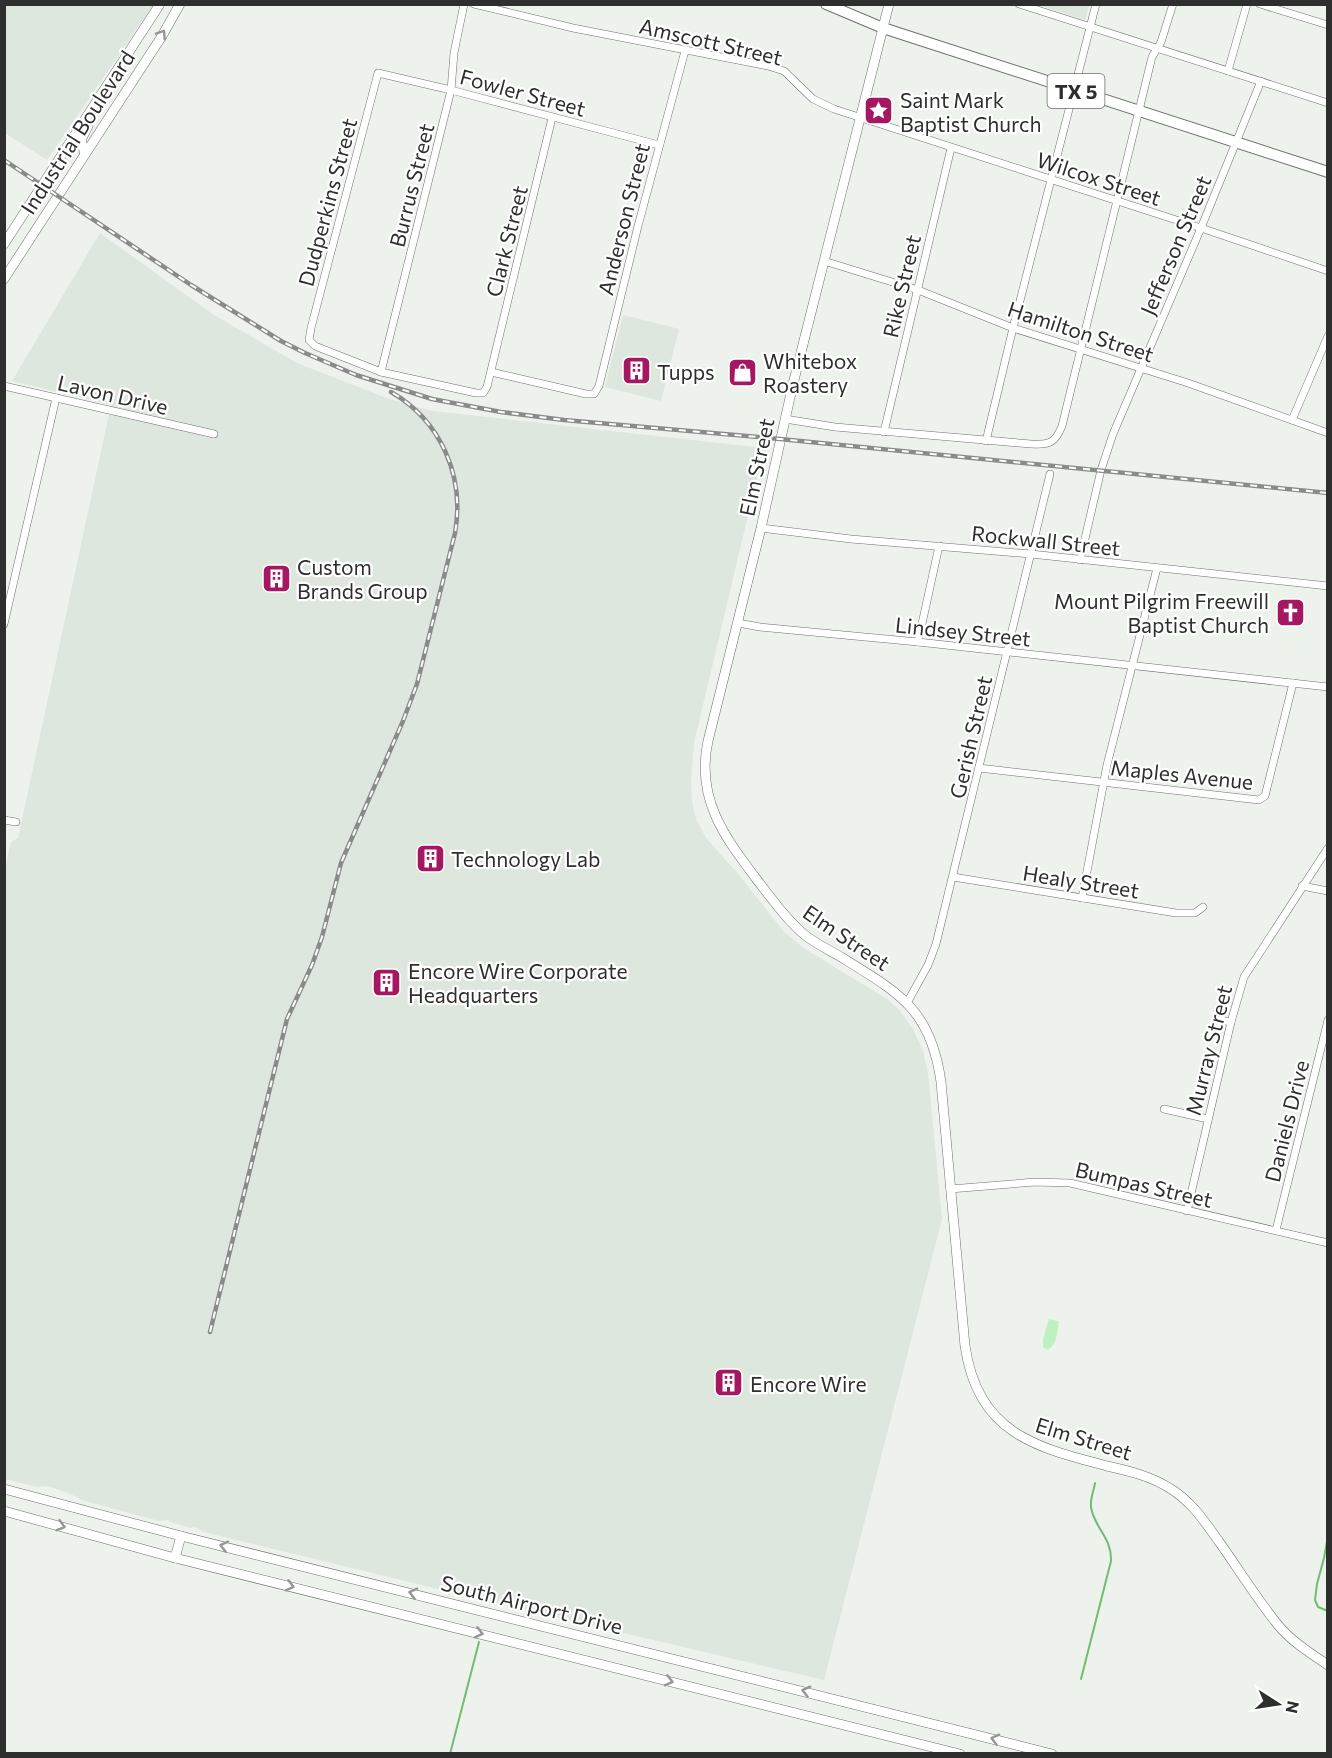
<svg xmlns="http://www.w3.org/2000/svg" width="1332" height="1758" font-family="Commissioner,sans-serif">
	<rect width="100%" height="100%" fill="#edf2ed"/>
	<g fill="#dde7dd">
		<polygon points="4,5 153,5 47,160 5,133"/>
		<polygon points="1039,5 1089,5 1085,20"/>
		<polygon points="100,233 214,315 297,363 389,399 433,411 764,448 694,743 691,782 692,802 696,819 706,838 739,875 784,932 805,949 887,999 899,1010 913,1029 923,1051 928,1073 942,1219 824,1680 475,1598 204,1532 195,1527 191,1528 170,1522 168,1520 159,1521 85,1501 68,1493 47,1486 37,1487 5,1479 5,868 11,842 18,838 111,405 12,381"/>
		<polygon points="623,315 679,329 661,401 605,387"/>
	</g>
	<path fill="#bff1c0" d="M1049 1319 1057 1321 1059 1322C1057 1332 1057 1346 1047 1350L1043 1347V1339Z"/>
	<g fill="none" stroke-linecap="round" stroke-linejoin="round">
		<g stroke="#71bc75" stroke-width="2">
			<polyline points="1328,1536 1324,1558 1317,1584 1315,1600 1318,1607 1328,1611"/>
			<path d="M1081 1679 1111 1561C1112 1537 1094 1528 1091 1507 1090 1499 1094 1490 1095 1483"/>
			<polyline points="450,1754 479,1642"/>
		</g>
		<defs>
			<g id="minor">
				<polyline points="474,4 573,28 768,66 784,71 813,99 834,109 1201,228 1328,271"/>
				<polyline points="1019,4 1328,103"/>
				<polyline points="1260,4 1328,25"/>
				<polyline points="1228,71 1247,4"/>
				<polyline points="552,118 487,387 483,393 476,393 381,372 315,346 309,340 311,328 378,73 451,90 659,145"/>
				<polyline points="824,261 918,290 1013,328 1188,383 1328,433"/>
				<polyline points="381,372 451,90 454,53 464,4"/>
				<polyline points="491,372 586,394 594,394 599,386 638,226 685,51"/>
				<polyline points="4,386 214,434"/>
				<path d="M785 419 835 427 1031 444C1050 445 1055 443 1062 426L1152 57 1161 42 1173 4"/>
				<polyline points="1292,420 1328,336"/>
				<polyline points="884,432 951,148"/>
				<polyline points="986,441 1013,328 1096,4"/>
				<polyline points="761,528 851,539 1031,554 1328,586"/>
				<polyline points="1080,560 1101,470 1113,434 1201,228 1261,81"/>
				<polyline points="738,623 760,627 918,642 1328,687"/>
				<polyline points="4,624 56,398"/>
				<polyline points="918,642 939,546"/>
				<polyline points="979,768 1259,800 1265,796 1266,792 1293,683"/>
				<polyline points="4,820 16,822"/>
				<polyline points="953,877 1176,913 1195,913 1203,907"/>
				<polyline points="1302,886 1328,891"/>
				<polyline points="1082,898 1107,765 1157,568"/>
				<polyline points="907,1003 928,965 936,944 1050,474"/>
				<polyline points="1220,1020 1231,1022"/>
				<polyline points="1164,1109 1208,1119"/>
				<polyline points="950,1189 1035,1182 1070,1183 1328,1243"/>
				<polyline points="1187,1211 1231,1022 1244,977 1328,848"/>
				<polyline points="1276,1230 1328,1020"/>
			</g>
			<g id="secondary">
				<path d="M889 4 793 384 761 528 708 741C695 801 727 840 761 885 775 903 788 921 806 936 817 944 829 950 841 957 899 993 931 1009 941 1082L965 1346C978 1432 1033 1447 1107 1466 1129 1471 1151 1476 1171 1489 1192 1502 1205 1522 1220 1543 1239 1570 1257 1599 1278 1625 1291 1641 1310 1653 1328 1665"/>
				<polyline points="85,154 81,140 88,126"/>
				<polyline points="4,244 160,4"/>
				<polyline points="4,279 162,36 180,4"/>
				<polyline points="4,1489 181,1536 1052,1754"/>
				<polyline points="4,1511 175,1558 960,1754"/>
				<polyline points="175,1558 181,1536"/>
			</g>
			<polyline id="primary" points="826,4 883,28 1328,172"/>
		</defs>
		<use href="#minor" stroke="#6d716d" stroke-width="8"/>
		<use href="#secondary" stroke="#6d716d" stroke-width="10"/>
		<use href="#primary" stroke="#6d716d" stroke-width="12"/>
		<use href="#minor" stroke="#fff" stroke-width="7"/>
		<use href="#secondary" stroke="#fff" stroke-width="9"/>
		<use href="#primary" stroke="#fff" stroke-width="10"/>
		<defs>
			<g id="rail">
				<polyline points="4,160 191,285 281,341 305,353 356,375 432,399 501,412 564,420 780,439 1328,493"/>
				<path d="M210 1332 287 1019 312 965 322 937 341 863 403 721 417 684 455 533C465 476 441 421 391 392"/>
			</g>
		</defs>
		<use href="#rail" stroke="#888b88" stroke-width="4.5"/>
		<use href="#rail" stroke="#fff" stroke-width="2" stroke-dasharray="7" stroke-linecap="butt"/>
	</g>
	<defs><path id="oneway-chevron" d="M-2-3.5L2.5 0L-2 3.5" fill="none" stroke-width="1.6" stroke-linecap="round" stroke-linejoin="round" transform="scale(1.5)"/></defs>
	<g stroke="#969696">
		<use href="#oneway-chevron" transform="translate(162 34) rotate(-57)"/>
		<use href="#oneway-chevron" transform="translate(61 1526) rotate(16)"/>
		<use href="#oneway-chevron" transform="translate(224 1546) rotate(-166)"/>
		<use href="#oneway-chevron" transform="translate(290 1586) rotate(14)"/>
		<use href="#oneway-chevron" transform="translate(413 1593) rotate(-166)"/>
		<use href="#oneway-chevron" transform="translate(479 1633) rotate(14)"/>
		<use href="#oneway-chevron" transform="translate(669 1681) rotate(14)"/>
		<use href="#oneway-chevron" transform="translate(806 1691) rotate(-166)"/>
		<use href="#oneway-chevron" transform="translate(995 1739) rotate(-166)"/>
	</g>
	<defs>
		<symbol id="sight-square" viewBox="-11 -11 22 22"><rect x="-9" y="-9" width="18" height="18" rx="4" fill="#a31861" stroke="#fff"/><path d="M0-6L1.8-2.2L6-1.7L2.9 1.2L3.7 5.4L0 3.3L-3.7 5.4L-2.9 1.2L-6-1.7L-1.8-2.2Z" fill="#fff"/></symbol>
		<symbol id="building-square" viewBox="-11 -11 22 22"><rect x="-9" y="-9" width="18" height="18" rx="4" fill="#a31861" stroke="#fff"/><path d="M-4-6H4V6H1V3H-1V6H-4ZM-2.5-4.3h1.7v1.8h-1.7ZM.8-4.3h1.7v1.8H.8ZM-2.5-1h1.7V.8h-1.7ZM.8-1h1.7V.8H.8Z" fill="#fff"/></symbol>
		<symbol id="shop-square" viewBox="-11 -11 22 22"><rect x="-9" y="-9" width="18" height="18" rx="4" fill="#a31861" stroke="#fff"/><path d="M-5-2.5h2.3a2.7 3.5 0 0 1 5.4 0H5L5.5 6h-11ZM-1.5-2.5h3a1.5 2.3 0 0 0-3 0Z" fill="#fff"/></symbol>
		<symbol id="church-square" viewBox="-11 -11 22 22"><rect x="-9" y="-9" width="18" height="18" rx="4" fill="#a31861" stroke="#fff"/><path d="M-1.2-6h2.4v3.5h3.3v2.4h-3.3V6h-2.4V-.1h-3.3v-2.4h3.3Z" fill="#fff"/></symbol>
	</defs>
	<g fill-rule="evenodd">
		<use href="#sight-square" x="862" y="94" width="33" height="33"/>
		<use href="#building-square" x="620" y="354" width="33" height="33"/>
		<use href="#shop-square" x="726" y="356" width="33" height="33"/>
		<use href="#building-square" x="260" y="562" width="33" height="33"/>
		<use href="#church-square" x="1274" y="596" width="33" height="33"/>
		<use href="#building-square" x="414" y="842" width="33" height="33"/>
		<use href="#building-square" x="370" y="966" width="33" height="33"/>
		<use href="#building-square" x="712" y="1366" width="33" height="33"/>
	</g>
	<g text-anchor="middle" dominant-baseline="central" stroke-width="4.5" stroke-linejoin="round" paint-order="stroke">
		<rect fill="#fff" stroke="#6c6d6c" stroke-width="1.5" x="1047.5" y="74" width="57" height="34" rx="4.5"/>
		<g font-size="20" font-weight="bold" fill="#2d2e2d">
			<text x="1076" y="91">TX 5</text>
		</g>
		<g font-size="21" fill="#2d2e2d" stroke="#fff">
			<text transform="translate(711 41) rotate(13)">Amscott Street</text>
			<text transform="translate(523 92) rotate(15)">Fowler Street</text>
			<text transform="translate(77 132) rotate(-57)">Industrial Boulevard</text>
			<text transform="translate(1099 178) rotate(18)">Wilcox Street</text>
			<text transform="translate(411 185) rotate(-76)">Burrus Street</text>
			<text transform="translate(327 202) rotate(-75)">Dudperkins Street</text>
			<text transform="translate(623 219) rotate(-76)">Anderson Street</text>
			<text transform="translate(506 241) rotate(-76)">Clark Street</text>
			<text transform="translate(1175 245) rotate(-67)">Jefferson Street</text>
			<text transform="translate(901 286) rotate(-77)">Rike Street</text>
			<text transform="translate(1081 331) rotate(18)">Hamilton Street</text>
			<text transform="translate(113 394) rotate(13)">Lavon Drive</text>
			<text transform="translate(756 467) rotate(-78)">Elm Street</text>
			<text transform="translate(1046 540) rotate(6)">Rockwall Street</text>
			<text transform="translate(963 631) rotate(6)">Lindsey Street</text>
			<text transform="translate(970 737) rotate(-77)">Gerish Street</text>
			<text transform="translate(1182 774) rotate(6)">Maples Avenue</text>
			<text transform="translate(1081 881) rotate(9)">Healy Street</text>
			<text transform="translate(847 937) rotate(34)">Elm Street</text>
			<text transform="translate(1208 1050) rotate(-76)">Murray Street</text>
			<text transform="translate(1286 1121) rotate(-76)">Daniels Drive</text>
			<text transform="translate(1144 1184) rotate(13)">Bumpas Street</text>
			<text transform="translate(1084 1438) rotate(17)">Elm Street</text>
			<text transform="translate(532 1604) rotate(14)">South Airport Drive</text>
		</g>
		<g font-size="21" fill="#2d2e2d" stroke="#fff" text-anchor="start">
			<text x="900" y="99">Saint Mark<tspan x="900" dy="24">Baptist Church</tspan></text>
			<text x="763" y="360">Whitebox<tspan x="763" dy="24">Roastery</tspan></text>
			<text x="657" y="371">Tupps</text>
			<text x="297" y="566">Custom<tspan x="297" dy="24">Brands Group</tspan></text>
			<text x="1269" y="600" text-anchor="end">Mount Pilgrim Freewill<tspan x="1269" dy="24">Baptist Church</tspan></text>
			<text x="451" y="858">Technology Lab</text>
			<text x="408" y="970">Encore Wire Corporate<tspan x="408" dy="24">Headquarters</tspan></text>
			<text x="750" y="1383">Encore Wire</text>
		</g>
	</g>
	<rect width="1332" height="1758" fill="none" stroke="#2d2e2d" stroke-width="12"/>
	<g transform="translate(1278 1704) rotate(102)" stroke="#ffffff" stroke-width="4.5" paint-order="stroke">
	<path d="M0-4.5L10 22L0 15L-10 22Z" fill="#2d2e2d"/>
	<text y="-9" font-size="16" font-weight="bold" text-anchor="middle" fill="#2d2e2d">N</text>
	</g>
</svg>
